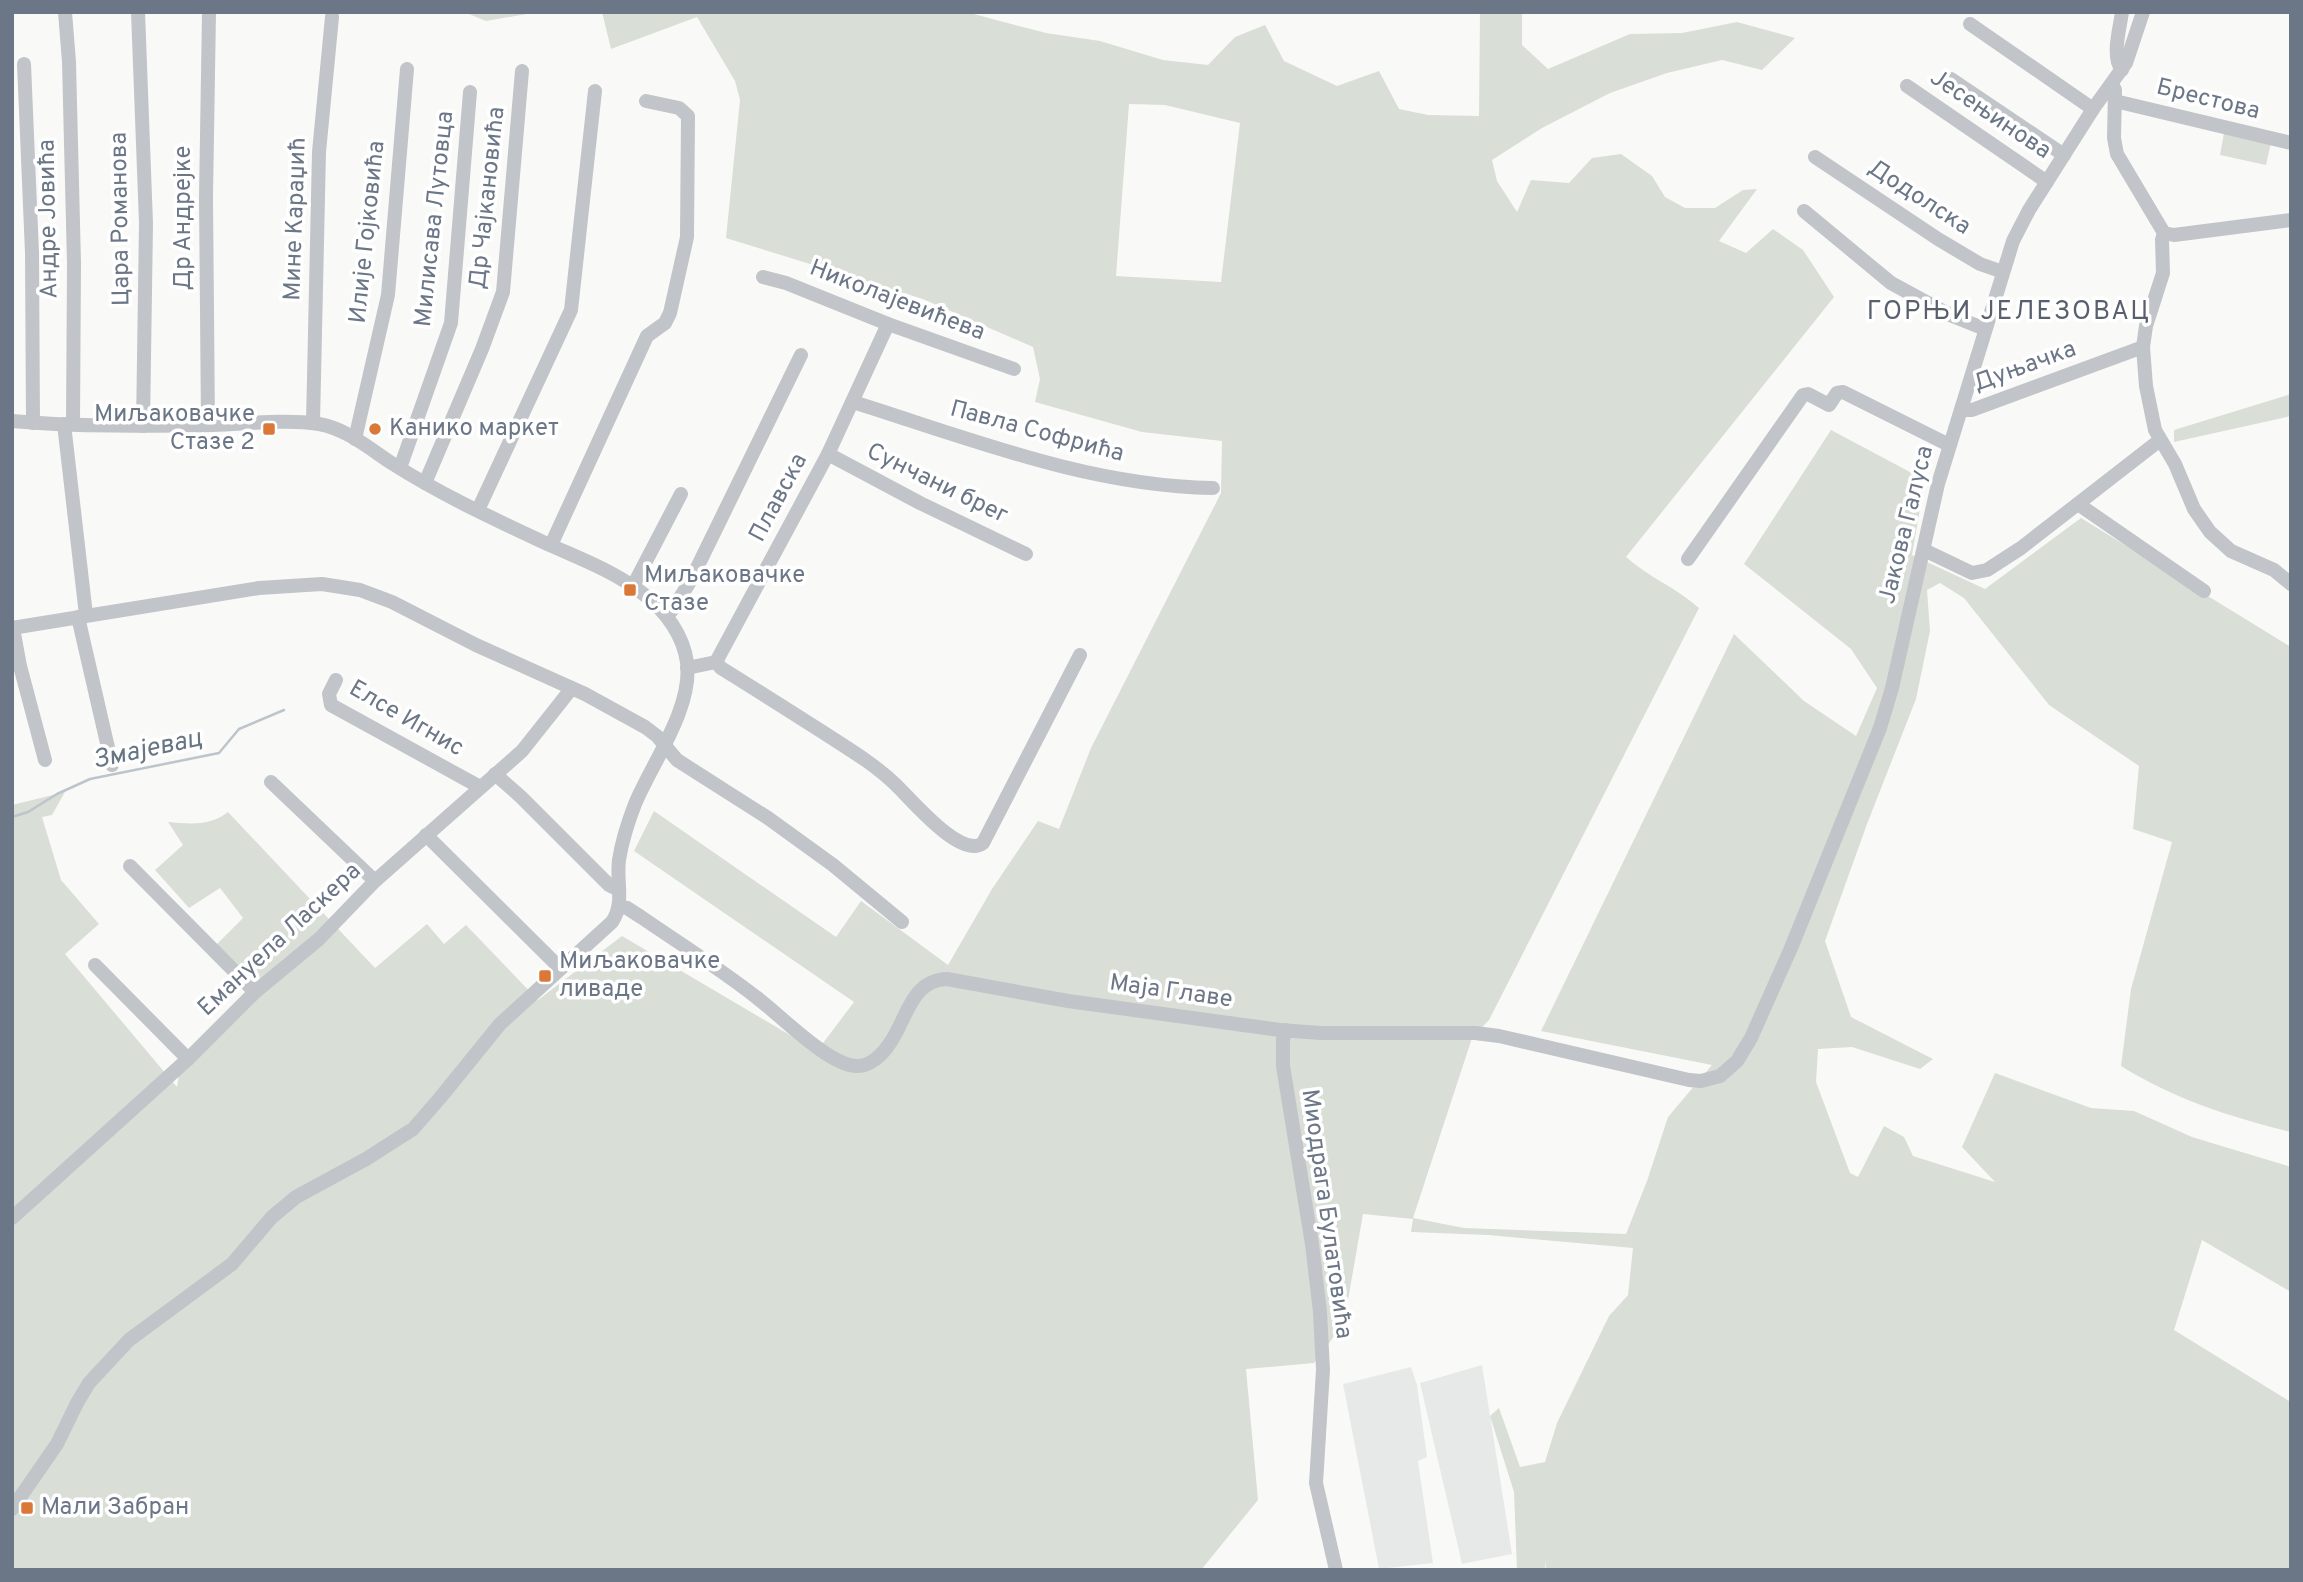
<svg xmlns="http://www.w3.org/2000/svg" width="2303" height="1582" font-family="Overpass,sans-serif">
	<rect width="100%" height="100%" fill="#f9faf8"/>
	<g fill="#e7e9e9">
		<polygon points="1482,1365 1512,1554 1462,1564 1420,1383"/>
		<polygon points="1411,1367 1417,1385 1427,1457 1418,1461 1433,1563 1379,1569 1343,1384"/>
	</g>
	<g fill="#d9ded7" fill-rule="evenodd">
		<polygon points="464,12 538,12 486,21"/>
		<path d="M602 12H966L1046 33 1100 41 1163 60 1208 65 1235 37 1265 25 1284 61 1337 86 1379 71 1399 109 1428 115 1479 116 1480 12H1522V45L1548 69 1630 34 1682 33 1737 22 1795 38 1762 70 1722 60 1667 73 1610 93 1542 128 1492 160 1497 181 1517 212 1531 180 1569 183 1592 158 1621 154 1652 176 1665 197 1685 208H1715L1743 190 1757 189 1719 241 1746 253 1773 229 1803 250 1834 297 1626 557C1648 577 1677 588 1699 608L1489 1020 1472 1038 1413 1218 1464 1228 1626 1234 1647 1181 1668 1117 1712 1065 1541 1031 1734 634 1804 701 1856 736 1877 688 1851 649 1744 564 1831 430 1925 480 1912 555 1985 589 2081 518 2291 647V1132C2230 1117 2174 1099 2121 1066L2131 989 2172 842 2133 829 2139 766 2049 705 1964 598 1940 583 1927 590 1930 631 1916 699 1867 824 1825 941 1851 1017 1933 1059 1920 1069 1852 1047 1818 1049 1816 1082 1850 1173 1858 1177 1884 1126 1904 1137 1913 1156 1995 1182 1962 1147 1995 1073 2091 1108 2134 1111 2192 1137 2291 1167V1292L2202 1240 2174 1330 2291 1402V1570H1546V1560L1545 1570H1517L1514 1492 1490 1416 1499 1408 1520 1467 1545 1462 1557 1423 1609 1316 1628 1295 1633 1248 1488 1235 1411 1232 1413 1219 1363 1214 1344 1323 1314 1363 1246 1369 1258 1500 1201 1570H12V805L65 792 52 815 42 817 61 880 99 924 65 954 177 1087 179 1075 262 993 216 945 243 918 220 888 189 908 155 870 183 845 168 822C190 824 211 826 228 812L375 968 427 924 444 944 466 925 538 1000 622 936 817 1051 854 1002 634 851 654 811 836 937 861 901 948 965 992 889 1038 821 1059 829 1091 748 1221 493 1222 441 1142 432 1035 402 1040 379 1033 347 923 299 726 238 740 100 735 81 697 17 611 49ZM1129 104 1165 105 1240 123 1221 282 1116 276Z"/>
		<polygon points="2224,133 2271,143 2266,165 2220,155"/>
		<polygon points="2291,394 2291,416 2174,442 2174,430"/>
	</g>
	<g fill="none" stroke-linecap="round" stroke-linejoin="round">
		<polyline stroke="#bdc5cb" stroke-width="2.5" points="12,817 28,812 57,794 90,779 219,753 239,729 284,710"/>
		<g stroke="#c1c4c9" stroke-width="14">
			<polyline points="65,12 69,62 74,263 73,424"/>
			<polyline points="138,12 146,223 143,426"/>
			<path d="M2122 12C2120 28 2111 57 2122 70"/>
			<polyline points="1970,24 2093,109"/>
			<polyline points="24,64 32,253 33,423"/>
			<polyline points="1951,79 2064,155"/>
			<polyline points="2112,84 2115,90 2114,138 2117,154 2164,233 2174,235 2291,220"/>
			<polyline points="1907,86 2047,182"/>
			<polyline points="2115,101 2291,143"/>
			<polyline points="1815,157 1938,239 1980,264 2003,272"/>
			<polyline points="1804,211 1891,283 1950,315 1985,329"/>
			<polyline points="2164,233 2162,240 2163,273 2146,326 2143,347 2146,386 2155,430 2175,464 2194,509 2210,532 2231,551 2274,570 2291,584"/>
			<polyline points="763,277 786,283 888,324 1014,369"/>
			<path d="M853 402C971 439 1089 486 1213 488"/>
			<polyline points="1961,410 1972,410 2143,347"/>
			<path d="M12 421C79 427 146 426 213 425 247 424 285 419 319 424 347 429 370 449 393 464 440 494 492 518 543 542 578 558 615 571 646 596 666 612 683 635 687 662 693 708 652 763 635 804 628 822 622 841 619 860 616 881 625 903 612 922L500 1024 440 1098 413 1129 366 1159 296 1197 272 1217 232 1264 129 1340 89 1383 77 1403 57 1444 12 1509"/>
			<polyline points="313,423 319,152 332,17"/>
			<polyline points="64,424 86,615"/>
			<polyline points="208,425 206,197 209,12"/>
			<polyline points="355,439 388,295 407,69"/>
			<polyline points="828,454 920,503 1026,554"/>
			<polyline points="400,468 451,323 470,92"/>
			<polyline points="425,483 482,349 503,292 522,71"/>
			<polyline points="2078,504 2204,591"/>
			<polyline points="478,510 571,310 595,91"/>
			<polyline points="551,545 647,336 665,323 670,313 687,237 688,116 679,108 646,101"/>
			<polyline points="1924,550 1972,573 1987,570 2021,548 2160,440"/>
			<polyline points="1688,559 1803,395 1808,394 1829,405 1837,393 1843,392 1949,445"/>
			<polyline points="633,586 681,494"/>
			<polyline points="667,616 673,609 691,580 801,355"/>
			<polyline points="78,617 112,765"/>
			<polyline points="12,628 259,588 322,584 360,590 392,602 476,645 585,694 645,727 657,736 677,760 768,818 833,865 902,922"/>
			<polyline points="13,628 20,666 45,760"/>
			<path d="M716 662 721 668C755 689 788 710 821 731 847 748 873 763 895 784 911 799 961 860 983 843L1080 655"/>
			<polyline points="716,662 828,454 888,324"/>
			<polyline points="687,668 716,662"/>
			<polyline points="336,680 329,694 331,705 480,787"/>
			<polyline points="495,774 521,797 609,885 619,890"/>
			<polyline points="271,782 375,881"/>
			<polyline points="426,835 560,968"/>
			<polyline points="130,866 255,992"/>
			<path d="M619 907 627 908 641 917C679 943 719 968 756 997 779 1014 828 1065 856 1066 870 1067 883 1054 890 1043 907 1019 911 980 947 979L1068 1001 1280 1030 1320 1033H1475L1499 1036 1689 1080 1701 1081 1720 1076 1737 1061 1751 1038 1791 948 1880 728 1892 688 1938 484 2013 241 2029 210 2093 109 2126 63 2143 12"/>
			<polyline points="95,965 188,1059"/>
			<polyline points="1286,1030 1283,1040 1283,1066 1312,1244 1320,1312 1323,1370 1316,1483 1336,1570"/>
			<polyline points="12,1218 188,1059 255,992 319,939 375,881 522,751 572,688"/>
		</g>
	</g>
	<g fill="#da7838" stroke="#fff" stroke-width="2.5">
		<rect x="262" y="422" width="14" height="14" rx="3.5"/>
		<circle cx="375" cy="429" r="7"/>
		<rect x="623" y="583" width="14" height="14" rx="3.5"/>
		<rect x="538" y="969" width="14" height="14" rx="3.5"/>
		<rect x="20" y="1501" width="14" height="14" rx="3.5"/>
	</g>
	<g text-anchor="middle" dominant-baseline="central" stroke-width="7" stroke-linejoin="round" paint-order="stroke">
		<g font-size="24" fill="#6b7687" stroke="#fff">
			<text transform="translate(2208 100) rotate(14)">Брестова</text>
			<text transform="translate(1990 115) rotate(34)">Јесењинова</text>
			<text transform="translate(488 198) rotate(-84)">Др Чајкановића</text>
			<text transform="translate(1919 198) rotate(33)">Додолска</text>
			<text transform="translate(184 218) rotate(-90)">Др Андрејке</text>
			<text transform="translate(49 219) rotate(-91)">Андре Јовића</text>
			<text transform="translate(121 219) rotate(-91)">Цара Романова</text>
			<text transform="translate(296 219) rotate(-88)">Мине Караџић</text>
			<text transform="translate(435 219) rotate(-84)">Милисава Лутовца</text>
			<text transform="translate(368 232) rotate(-84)">Илије Гојковића</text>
			<text transform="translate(897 301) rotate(21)">Николајевићева</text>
			<text transform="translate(2025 367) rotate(-20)">Дуњачка</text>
			<text transform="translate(1037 432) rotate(15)">Павла Софрића</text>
			<text transform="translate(937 484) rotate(26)">Сунчани брег</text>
			<text transform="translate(779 498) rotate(-62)">Плавска</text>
			<text transform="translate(1907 525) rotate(-76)">Јакова Галуса</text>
			<text transform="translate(406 719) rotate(30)">Елсе Игнис</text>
			<text transform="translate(280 940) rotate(-43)">Емануела Ласкера</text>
			<text transform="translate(1171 992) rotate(8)">Маја Главе</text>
			<text transform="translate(1326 1214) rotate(82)">Миодрага Булатовића</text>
		</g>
		<g font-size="24" fill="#6b7687" stroke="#fff" text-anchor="start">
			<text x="255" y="415" text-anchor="end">Миљаковачке<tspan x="255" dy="28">Стазе 2</tspan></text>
			<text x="389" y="429">Канико маркет</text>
			<text x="644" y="576">Миљаковачке<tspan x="644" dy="28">Стазе</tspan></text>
			<text x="559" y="962">Миљаковачке<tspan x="559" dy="28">ливаде</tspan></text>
			<text x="41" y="1508">Мали Забран</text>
		</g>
		<g font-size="26" letter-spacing="2" fill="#58606d" stroke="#fff">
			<text x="2009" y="312">ГОРЊИ ЈЕЛЕЗОВАЦ</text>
		</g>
		<g font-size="26" font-style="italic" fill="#677682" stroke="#fff">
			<text transform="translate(148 750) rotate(-12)">Змајевац</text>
		</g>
	</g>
	<rect width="2303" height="1582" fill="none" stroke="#6b7687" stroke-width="28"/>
</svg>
